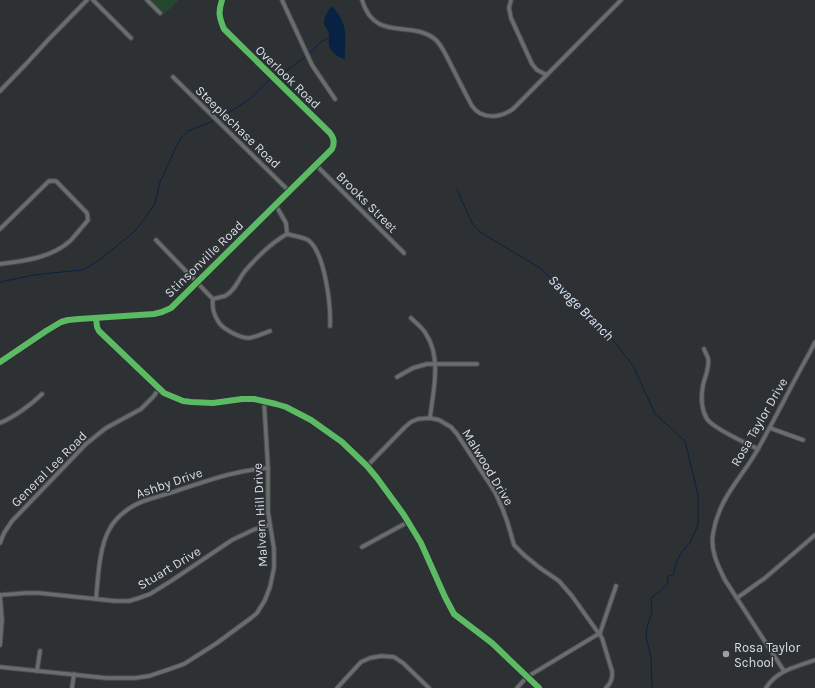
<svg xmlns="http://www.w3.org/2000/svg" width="815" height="688" font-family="Karla,sans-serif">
	<rect width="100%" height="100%" fill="#2e3133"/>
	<polygon fill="#24482f" points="151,0 179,0 163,15"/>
	<path fill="#072242" d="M332 6C349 25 345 36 345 59 339 58 330 52 329 45 328 42 330 38 329 35 329 32 327 29 325 26 322 19 327 12 332 6Z"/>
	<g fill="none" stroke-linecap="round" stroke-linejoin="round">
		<g stroke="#072242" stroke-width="1">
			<polyline points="309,54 321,42 330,37"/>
			<polyline points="218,119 250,99 265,84 274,77 289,69 306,56"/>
			<polyline points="457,190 472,223 480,232 540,268 604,328 634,367 655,414 685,441 698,495 698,525 690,543 684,549 680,555 675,566 674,574 667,577 668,583 659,592 651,598 652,612 647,627 646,637 651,657 652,688"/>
			<polyline points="0,282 34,275 71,271 82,270 90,266 103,257 135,231 146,217 155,203 160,182 176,147 182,137 188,131 216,120"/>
		</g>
		<defs>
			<g id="minor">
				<polyline points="93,0 131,38"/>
				<polyline points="147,0 160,13"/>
				<polyline points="282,0 312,65 335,99"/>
				<path d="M362 0C375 44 413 18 437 41 443 48 447 57 451 65 458 79 465 93 472 106 482 120 500 118 513 109L621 0"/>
				<polyline points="511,0 509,8 511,18 532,64 537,70 547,75"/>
				<polyline points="173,77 289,191"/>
				<polyline points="0,91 26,64 49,39 87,0"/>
				<polyline points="316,165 404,253"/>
				<polyline points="275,204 286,223 287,234"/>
				<path d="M0 229 49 181H56L87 213 88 220C82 227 76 235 70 241 51 258 24 261 0 264"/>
				<path d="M156 240 209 295 213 299C212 306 214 315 218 321 222 329 240 338 249 338 256 337 264 333 270 331"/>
				<path d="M213 299C217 298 221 297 225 296 235 291 238 280 245 271 257 257 271 243 287 234 294 236 302 237 308 240 325 252 331 306 330 326"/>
				<polyline points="96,318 97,327 99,331 164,393 183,401 191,402 213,403 242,399 254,399 276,404 286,407 311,420 342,442 367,466 377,478 404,515 421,543 445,597 454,614 492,643 539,688"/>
				<path d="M411 318C416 323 423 328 426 334 442 358 433 392 430 418"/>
				<path d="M704 349C705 352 707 355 708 358 710 367 705 377 703 385 701 396 701 409 707 419 714 429 746 443 758 449"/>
				<path d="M0 362 46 331 61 322 68 320 79 319 154 314 162 312 171 308 332 149C335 143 334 138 330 133L224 29C219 17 218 12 222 0"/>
				<polyline points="397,377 413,368 427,364 477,364"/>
				<path d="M0 423C14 417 31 405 42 394"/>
				<polyline points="770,428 803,440"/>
				<path d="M367 466 405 427 411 422 418 419 430 418 439 420 451 427 457 434 495 492 503 510 508 524 514 545 524 555 540 568 559 581 572 596 602 638 612 671C613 678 611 683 606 688"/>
				<polyline points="0,543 4,533 12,521 86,444 106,428 141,409 153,397 159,389"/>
				<polyline points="362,547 408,522"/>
				<polyline points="0,595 26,593 39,593 115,601 129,601 139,598 150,594 171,581 232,540 253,530 269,525"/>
				<polyline points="0,595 2,620 0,645"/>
				<polyline points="737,598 765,578 815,535"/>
				<path d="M96 599C98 579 99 548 109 530 113 522 120 515 127 510 140 500 158 497 173 492 204 482 235 470 268 468"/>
				<polyline points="600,633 616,586"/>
				<polyline points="0,667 106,678 135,678 149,676 170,669 184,664 217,643 251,618 257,613 265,600 270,587 274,568 274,549 268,512 268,468 264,401"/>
				<polyline points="37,671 40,651"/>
				<path d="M784 671 725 580C718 566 710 550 713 534 719 497 741 479 758 449 776 417 792 384 810 352L815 342"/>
				<polyline points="72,688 74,674"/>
				<polyline points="337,688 361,662 370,658 381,656 394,657 403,663 429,688"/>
				<polyline points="517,688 527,677 600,633"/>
				<path d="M766 688C777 670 796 667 815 660"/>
			</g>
		</defs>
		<use href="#minor" stroke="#4a4d4f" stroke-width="5.5"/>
		<use href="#minor" stroke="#6a6c6e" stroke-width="3.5"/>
		<defs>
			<g id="cycleway">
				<polyline points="96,318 97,327 99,331 164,393 183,401 191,402 213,403 242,399 254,399 276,404 286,407 311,420 342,442 367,466 377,478 404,515 421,543 445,597 454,614 492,643 539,688"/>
				<path d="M0 362 46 331 61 322 68 320 79 319 154 314 162 312 171 308 332 149C335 143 334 138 330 133L224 29C219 17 218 12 222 0"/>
			</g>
		</defs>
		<use href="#cycleway" stroke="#2b3136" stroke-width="8"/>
		<use href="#cycleway" stroke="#5cba63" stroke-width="6"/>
	</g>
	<circle fill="#9ea1a4" stroke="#2b3136" stroke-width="1.5" cx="726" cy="654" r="4"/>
	<g text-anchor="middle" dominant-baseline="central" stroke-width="3" stroke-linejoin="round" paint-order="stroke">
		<g font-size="13" fill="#dadee1" stroke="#2b3136">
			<text transform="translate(288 77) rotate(44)">Overlook Road</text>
			<text transform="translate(238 127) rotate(44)">Steeplechase Road</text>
			<text transform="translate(367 202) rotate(45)">Brooks Street</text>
			<text transform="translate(204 259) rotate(-44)">Stinsonville Road</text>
			<text transform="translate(759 422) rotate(-60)">Rosa Taylor Drive</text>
			<text transform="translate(488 467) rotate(59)">Malwood Drive</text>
			<text transform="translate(49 469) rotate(-45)">General Lee Road</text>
			<text transform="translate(169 483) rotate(-19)">Ashby Drive</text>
			<text transform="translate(260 515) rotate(-93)">Malvern Hill Drive</text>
			<text transform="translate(169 568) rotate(-31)">Stuart Drive</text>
		</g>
		<g font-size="13" fill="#dadee1" stroke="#2b3136" text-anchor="start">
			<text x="734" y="647">Rosa Taylor<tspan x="734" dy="15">School</tspan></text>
		</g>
		<g font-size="14" font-style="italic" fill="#d9e5f5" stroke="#2b3136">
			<text transform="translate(581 308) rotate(45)">Savage Branch</text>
		</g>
	</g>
</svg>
